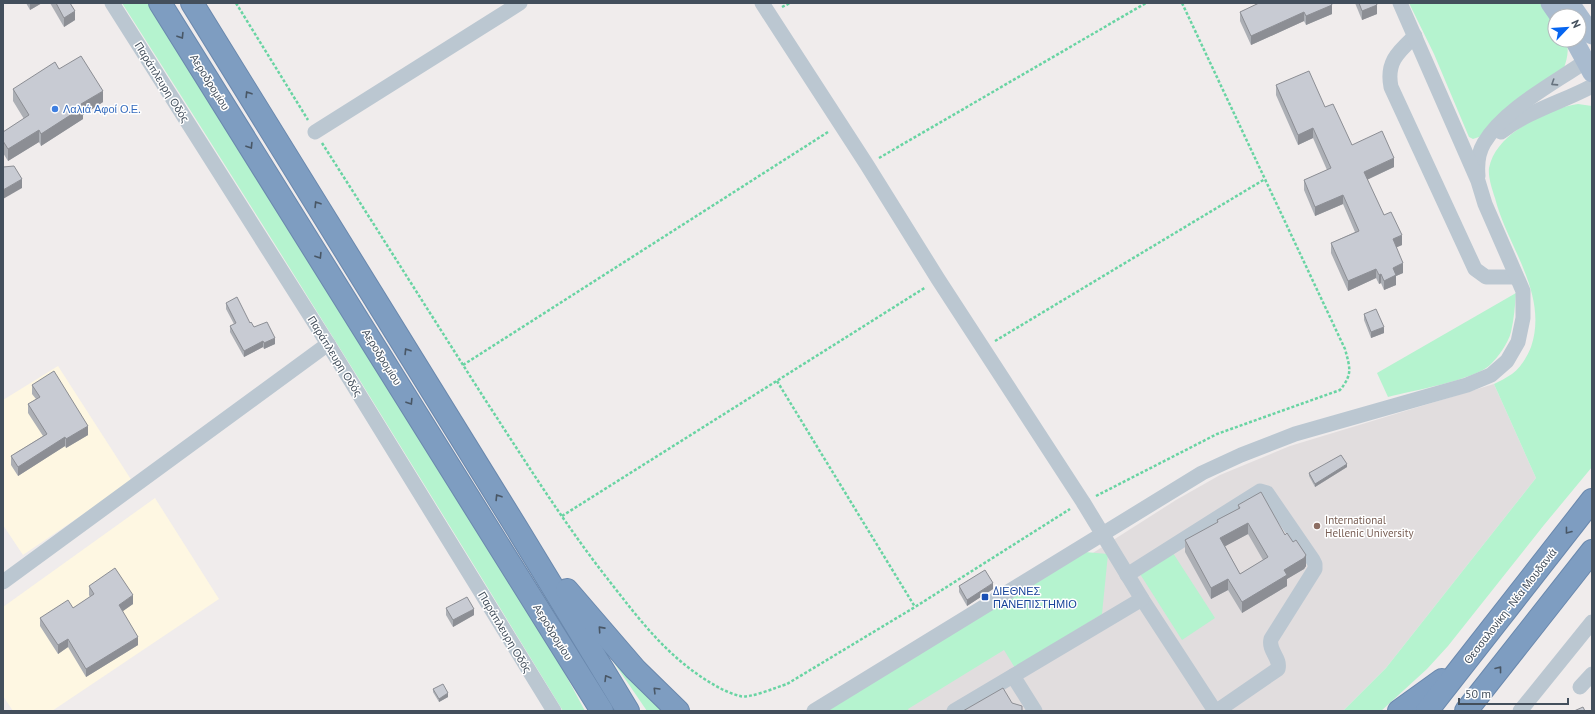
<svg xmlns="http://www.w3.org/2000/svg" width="1595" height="714" font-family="'PT Sans',sans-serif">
	<rect width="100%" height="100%" fill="#f0ecec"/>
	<g fill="#fef7e2">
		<polygon points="58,366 132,481 23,555 3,525 3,400"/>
		<polygon points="155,498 219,599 52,711 13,711 3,696 3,607"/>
	</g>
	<polygon fill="#e1ddde" points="1494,384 1536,478 1386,668 1343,711 845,711 1176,500 1220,475 1290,446"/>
	<g fill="#b5f3cf">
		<path d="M122 3H150L524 597 585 711H563C418 473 272 237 122 3Z"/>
		<path d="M1409 3H1540L1555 23V40H1565C1570 49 1567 59 1564 68L1479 137 1473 139 1469 137 1434 54Z"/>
		<path d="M1578 104 1592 106V467L1544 525 1448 646 1427 669 1381 711H1343L1386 668 1536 478 1494 384C1500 381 1506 378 1512 374 1521 367 1527 357 1531 347 1549 294 1507 246 1495 198 1492 189 1488 177 1489 168 1492 152 1504 139 1517 130 1535 117 1557 107 1578 104Z"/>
		<path d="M1516 293C1515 306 1514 319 1511 332 1508 344 1498 357 1490 365 1474 380 1411 391 1388 397L1377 373Z"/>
		<polygon points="1085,552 1108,554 1102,614 1015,668 1004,650 908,709 909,711 824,711"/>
		<polygon points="1173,553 1215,618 1182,640 1140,574"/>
		<polygon points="606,651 663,711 647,711"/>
	</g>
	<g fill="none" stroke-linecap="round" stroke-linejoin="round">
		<defs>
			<g id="highway">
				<polyline points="160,3 602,711"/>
				<polyline points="192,3 518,530 628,711"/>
				<polyline points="567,590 635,669 678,711"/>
				<polyline points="1399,711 1442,680"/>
				<polyline points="1427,711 1592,500"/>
				<polyline points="1466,711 1592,551"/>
			</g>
		</defs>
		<use href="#highway" stroke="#6a88ad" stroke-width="24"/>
		<g stroke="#69d4a3" stroke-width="2.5" stroke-dasharray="3 2" stroke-linecap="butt">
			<polyline points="236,3 308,120"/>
			<polyline points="782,7 790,3"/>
			<path d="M322 143C377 229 431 315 486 401 527 464 567 528 614 587 642 623 667 655 706 680 717 687 728 693 740 696 749 699 777 687 787 684L915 607 1070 509"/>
			<polyline points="879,158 1146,3"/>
			<polyline points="995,341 1265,179"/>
			<polyline points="463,365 828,132"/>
			<polyline points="777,381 915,607"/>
			<path d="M1096 496 1217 434 1340 390C1353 374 1350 368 1345 349L1182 3"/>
			<polyline points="562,516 926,287"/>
		</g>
		<g stroke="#bbc7d1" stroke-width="15">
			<polyline points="112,3 328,344 554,711"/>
			<polyline points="762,3 867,165 938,279 1083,502 1142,599 1215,711"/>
			<path d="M1415 36C1398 52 1386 62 1391 87L1475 269 1486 277H1516"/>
			<polyline points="315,132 520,3"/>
			<path d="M1501 132C1528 111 1562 102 1592 86"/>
			<path d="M1478 176C1477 165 1478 153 1484 143 1504 109 1553 84 1586 61"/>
			<path d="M1127 575 1260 491 1267 493 1313 560 1315 564V569L1271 639C1268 651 1281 658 1278 669L1217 711"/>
			<polyline points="3,582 328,344"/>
			<polyline points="1013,676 1035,711"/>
			<polyline points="1580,687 1592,674"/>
			<polyline points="814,711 1202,473 1241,455 1295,434 1467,385 1491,375 1507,361 1518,342 1523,318 1523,291 1485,204 1478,181 1400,3"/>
			<polyline points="954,711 1142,599"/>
			<polyline points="1520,711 1592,622"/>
		</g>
		<g stroke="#a9bbcf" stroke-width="19">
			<polyline points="1550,3 1559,16"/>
			<polyline points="1570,3 1592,35"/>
			<polyline points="1574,40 1592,73"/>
		</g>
		<use href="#highway" stroke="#7e9dc1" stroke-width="22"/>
	</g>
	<g fill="#acafb5" fill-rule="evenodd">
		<polygon points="26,3 42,3 30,10"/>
		<polygon points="50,3 70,3 75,20 64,27"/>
		<polygon points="1255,3 1331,3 1332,14 1306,25 1304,21 1251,45 1240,21 1240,12 1256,5"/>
		<polygon points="1355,3 1376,3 1377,14 1362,20"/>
		<polygon points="59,69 103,102 83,115 83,119 41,146 39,142 8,161 3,153 3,132 24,119 13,101 13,89"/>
		<polygon points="1276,85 1325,107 1352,145 1394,167 1367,180 1384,215 1402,245 1396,247 1403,273 1396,276 1396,285 1384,290 1381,283 1379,284 1376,278 1348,291 1331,253 1331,243 1355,232 1343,204 1315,216 1304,190 1304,180 1327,170 1313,138 1298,145 1276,95"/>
		<polygon points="226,303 250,323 254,327 275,344 264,349 263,347 244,357 230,332 230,326 234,324 226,309"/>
		<polygon points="1364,314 1384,333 1371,338 1364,320"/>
		<polygon points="32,385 88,435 66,448 65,446 18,476 11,465 11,456 43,436 28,413 28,404 36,399 32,394"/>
		<polygon points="1347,467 1315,487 1309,476 1309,473"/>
		<path d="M1238 505 1285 535 1306 566 1304 569 1287 579V586L1242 613 1228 590 1211 599 1185 552V540L1217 523V520L1238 509ZM1248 534 1263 560 1240 574 1225 546Z"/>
		<polygon points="89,586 133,604 122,611 138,645 86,677 68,647 58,654 40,626 40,618 73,608 90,597 89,595"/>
		<polygon points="959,586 993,589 967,606 959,592"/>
		<polygon points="446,608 474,615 453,627 446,615"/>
		<polygon points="433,689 448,697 439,702 433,692"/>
	</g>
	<g fill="#8c8e94">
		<polygon points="30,3 42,3 30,10"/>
		<polygon points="1332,5 1332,14 1306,25 1306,16"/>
		<polygon points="1377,5 1377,14 1362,20 1362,11"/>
		<polygon points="75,11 75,20 64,27 64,18"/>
		<polygon points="1304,12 1304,21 1251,45 1251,36"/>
		<polygon points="103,91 103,102 83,115 83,119 41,146 41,134 81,104"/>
		<polygon points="1313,128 1313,138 1298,145 1298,135"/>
		<polygon points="39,130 39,142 8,161 8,149"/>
		<polygon points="1394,158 1394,167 1364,181 1364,172"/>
		<polygon points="22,179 22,188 3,199 3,190"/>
		<polygon points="1343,195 1343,204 1315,216 1315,207"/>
		<polygon points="1402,235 1402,245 1393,249 1393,239"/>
		<polygon points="1403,263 1403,273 1396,276 1396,285 1384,290 1384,281 1393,268"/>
		<polygon points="1376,269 1376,278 1348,291 1348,281"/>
		<polygon points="1381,274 1381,283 1379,284 1379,275"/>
		<polygon points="1384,327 1384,333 1371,338 1371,332"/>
		<polygon points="275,338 275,344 264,349 264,343"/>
		<polygon points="263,341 263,347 244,357 244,351"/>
		<polygon points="88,426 88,435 66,448 66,439"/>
		<polygon points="65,437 65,446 18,476 18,467"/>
		<polygon points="1347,464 1347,467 1315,487 1315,484"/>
		<polygon points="1248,523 1248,534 1220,549 1220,538"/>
		<polygon points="1306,555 1306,566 1304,569 1287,579 1287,586 1242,613 1242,602 1284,570"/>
		<polygon points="1228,579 1228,590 1211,599 1211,588"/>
		<polygon points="993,583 993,589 967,606 967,600"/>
		<polygon points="133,595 133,604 119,614 119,605"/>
		<polygon points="474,609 474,615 453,627 453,620"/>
		<polygon points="138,637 138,645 86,677 86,669"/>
		<polygon points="68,639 68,647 58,654 58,645"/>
		<polygon points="448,693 448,697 439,702 439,699"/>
	</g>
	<g fill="#c8cbd3" stroke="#8c8e94" fill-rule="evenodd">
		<polygon points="56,3 70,3 75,11 64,18"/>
		<polygon points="1259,3 1331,3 1332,5 1306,16 1304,12 1251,36 1240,12"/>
		<polygon points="1359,3 1376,3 1377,5 1362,11"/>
		<polygon points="81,56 103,91 81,104 83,107 41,134 39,130 8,149 3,141 3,132 29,115 13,89 55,62 59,69"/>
		<polygon points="1309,71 1325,107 1333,104 1352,145 1382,131 1394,158 1364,172 1384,215 1391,212 1402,235 1393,239 1403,263 1393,268 1396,275 1384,281 1381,274 1379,275 1376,269 1348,281 1331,243 1359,231 1343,195 1315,207 1304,180 1331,168 1313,128 1298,135 1276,85"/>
		<polygon points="14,166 22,179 3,190 3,167"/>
		<polygon points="237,297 250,323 251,322 254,327 267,322 275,338 264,343 263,341 244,351 230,326 236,323 226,303"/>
		<polygon points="1376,309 1384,327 1371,332 1364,314"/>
		<polygon points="54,371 88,426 66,439 65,437 18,467 11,456 47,434 28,404 40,397 32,385"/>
		<polygon points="1341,455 1347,464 1315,484 1309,473"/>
		<path d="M1261 492 1285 535 1287 533 1293 542 1296 540 1306 555 1304 558 1284 570 1287 575 1242 602 1228 579 1211 588 1185 540 1218 522 1217 520 1240 508 1238 505ZM1248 523 1268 557 1240 574 1220 538Z"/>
		<polygon points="115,568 133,595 119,605 138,637 86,669 68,639 58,645 40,618 68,600 73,608 94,594 89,586"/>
		<polygon points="985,570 993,583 967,600 959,586"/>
		<polygon points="467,597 474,609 453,620 446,608"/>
		<polygon points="443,684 448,693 439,699 433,689"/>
		<polygon points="1003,688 1012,703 1022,706 1022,711 963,711"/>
		<polygon points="1583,707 1585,711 1574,711"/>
	</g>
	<defs><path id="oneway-chevron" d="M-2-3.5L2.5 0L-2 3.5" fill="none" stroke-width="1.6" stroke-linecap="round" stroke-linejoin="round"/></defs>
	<g stroke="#495766">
		<use href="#oneway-chevron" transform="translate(181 36) rotate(58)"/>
		<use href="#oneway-chevron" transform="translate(248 94) rotate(-122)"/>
		<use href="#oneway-chevron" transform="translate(250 146) rotate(58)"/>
		<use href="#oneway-chevron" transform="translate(317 204) rotate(-122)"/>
		<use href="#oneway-chevron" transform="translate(319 256) rotate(58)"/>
		<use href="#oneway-chevron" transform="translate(407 351) rotate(-122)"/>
		<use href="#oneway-chevron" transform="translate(410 402) rotate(58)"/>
		<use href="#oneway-chevron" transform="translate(498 497) rotate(-122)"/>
		<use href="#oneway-chevron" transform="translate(1568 531) rotate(128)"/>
		<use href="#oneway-chevron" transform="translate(601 629) rotate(-132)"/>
		<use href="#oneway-chevron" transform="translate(1499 669) rotate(-52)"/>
		<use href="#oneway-chevron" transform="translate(607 678) rotate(-121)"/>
		<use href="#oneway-chevron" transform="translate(656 690) rotate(-135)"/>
	</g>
	<use stroke="#67737f" href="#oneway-chevron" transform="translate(1554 83) rotate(147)"/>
	<circle fill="#3f7fe0" stroke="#fff" stroke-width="1.5" cx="55" cy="109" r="4"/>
	<circle fill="#8d6e63" stroke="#fff" stroke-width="1.5" cx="1317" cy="526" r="4"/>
	<rect fill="#1a4fb4" stroke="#fff" stroke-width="1.5" x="981" y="593" width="8" height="8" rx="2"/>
	<g text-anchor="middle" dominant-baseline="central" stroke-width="3" stroke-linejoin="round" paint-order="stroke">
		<g font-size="11" fill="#434f5c" stroke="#fff">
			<text transform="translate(162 82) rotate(58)">Παράπλευρη Οδός</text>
			<text transform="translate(210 82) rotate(58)">Αεροδρομίου</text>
			<text transform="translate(335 356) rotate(58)">Παράπλευρη Οδός</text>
			<text transform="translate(382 357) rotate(58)">Αεροδρομίου</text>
			<text transform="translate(1510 606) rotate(-52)">Θεσσαλονίκη - Νέα Μουδανιά</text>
			<text transform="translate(505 632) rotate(59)">Παράπλευρη Οδός</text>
			<text transform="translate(553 632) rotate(58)">Αεροδρομίου</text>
		</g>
		<g font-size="11" fill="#366cbe" stroke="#fff" text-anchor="start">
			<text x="63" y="109">Λαλιά Αφοί Ο.Ε.</text>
		</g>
		<g font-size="11" fill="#785e54" stroke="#fff" text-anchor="start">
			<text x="1325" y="520">International<tspan x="1325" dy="13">Hellenic University</tspan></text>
		</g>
		<g font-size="11" fill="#164399" stroke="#fff" text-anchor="start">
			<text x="993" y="591">ΔΙΕΘΝΕΣ<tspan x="993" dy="13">ΠΑΝΕΠΙΣΤΗΜΙΟ</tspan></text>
		</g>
	</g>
	<rect width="1595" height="714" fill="none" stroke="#434f5c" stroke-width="8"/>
	<g transform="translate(1567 28) rotate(65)"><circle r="19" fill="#ffffff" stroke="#b4b9be"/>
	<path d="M0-3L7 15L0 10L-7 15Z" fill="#0665f0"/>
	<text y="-6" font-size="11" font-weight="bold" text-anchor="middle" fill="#434f5c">N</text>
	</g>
	<path d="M1459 698v6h109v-6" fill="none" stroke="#434f5c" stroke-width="2"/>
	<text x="1465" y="698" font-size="12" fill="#434f5c" stroke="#ffffff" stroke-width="3" paint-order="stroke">50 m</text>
</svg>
